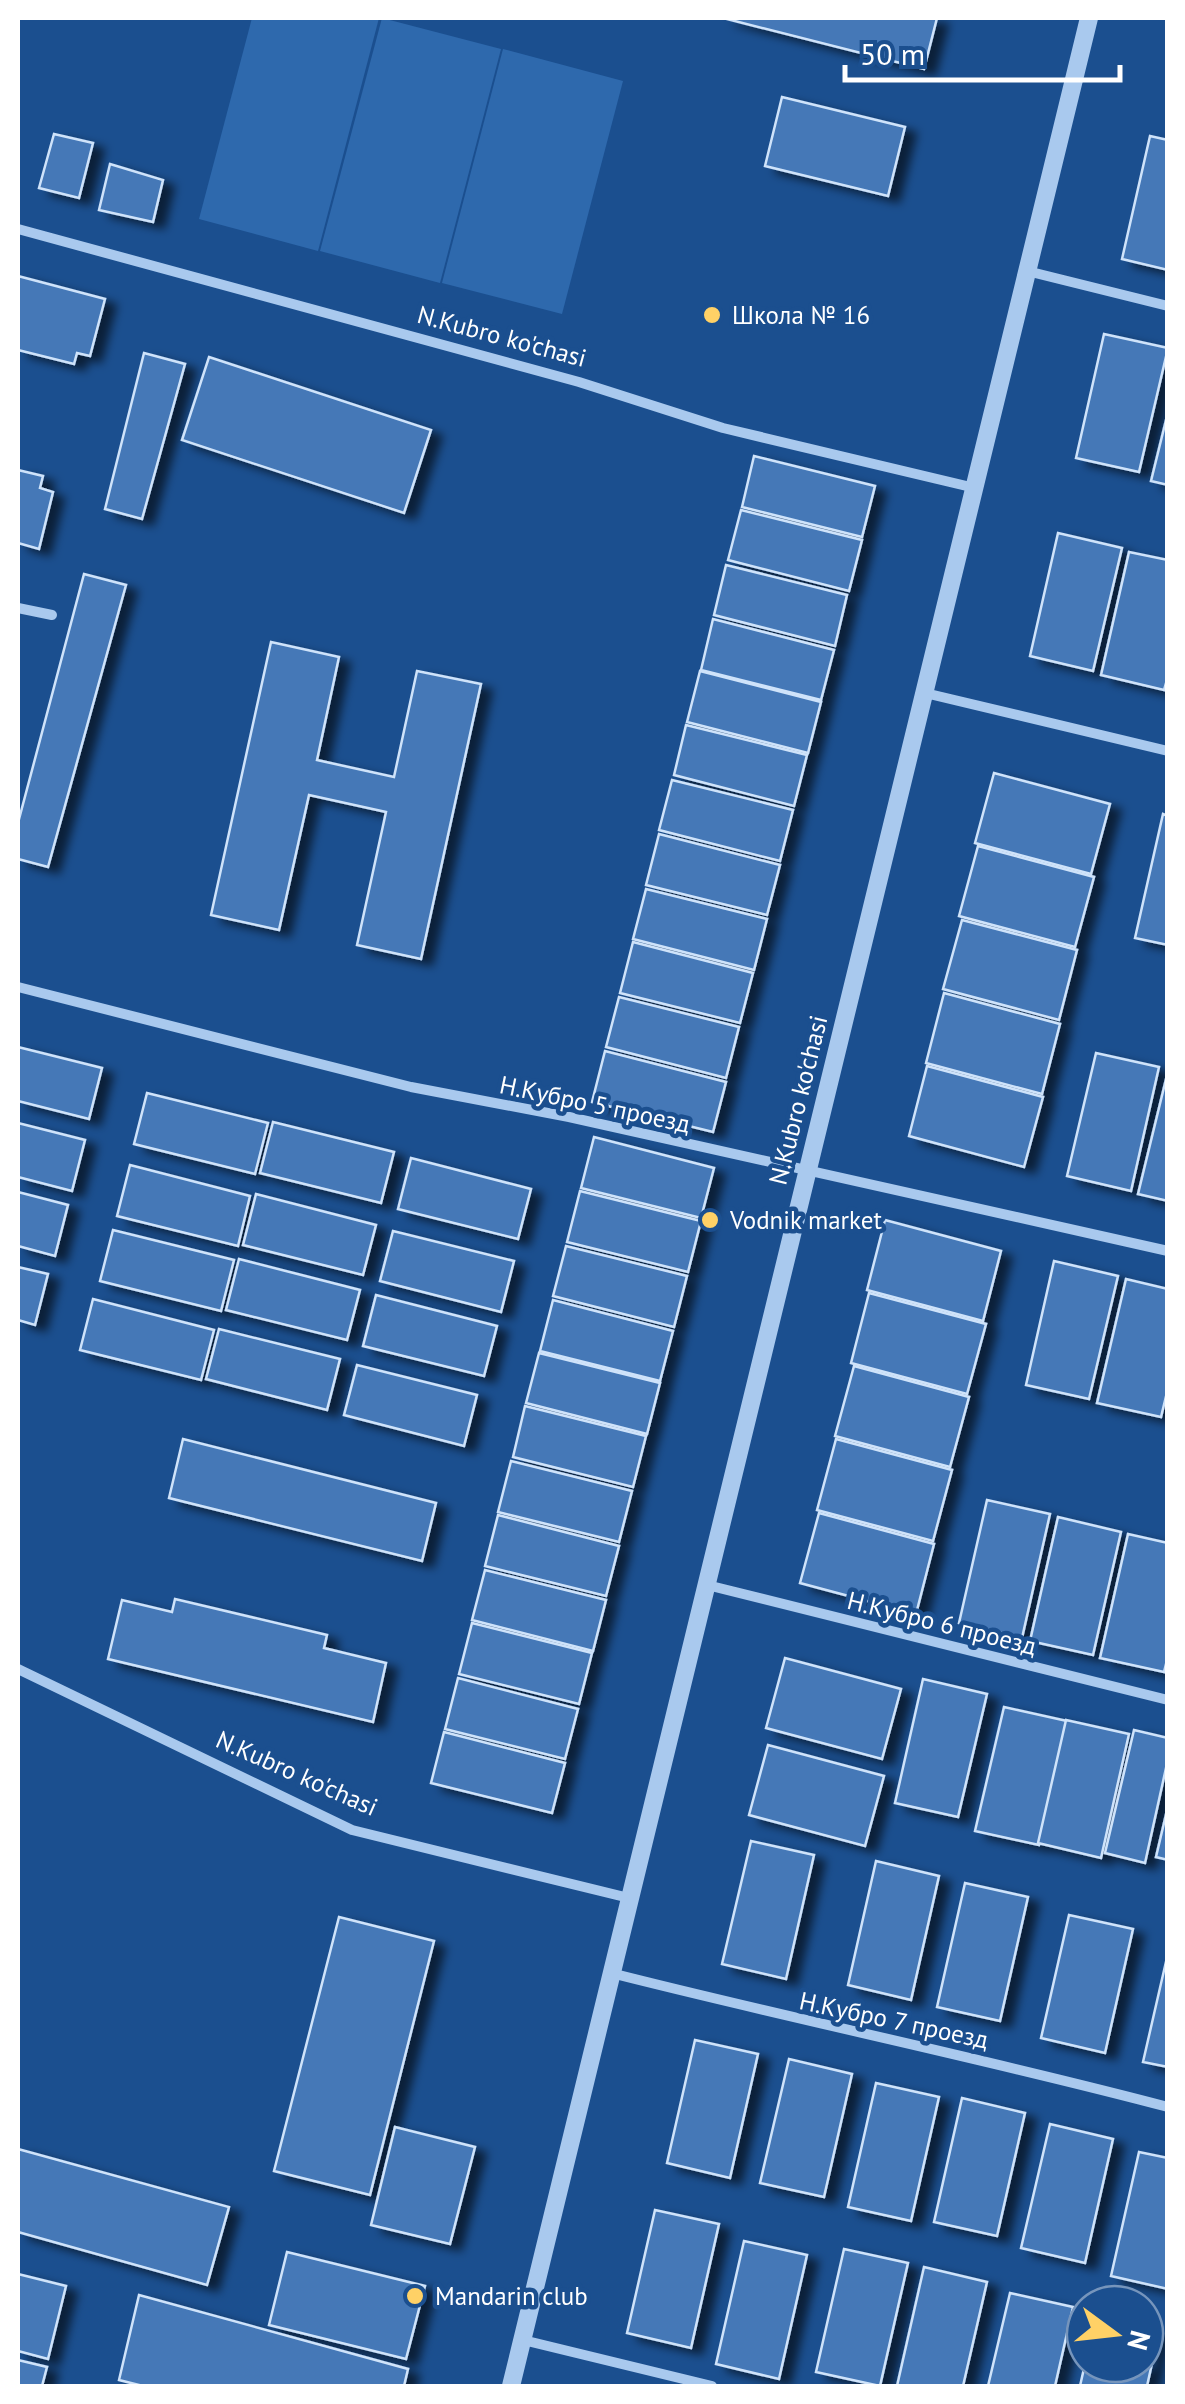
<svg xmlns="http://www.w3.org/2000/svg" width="1185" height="2404" font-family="'PT Sans',sans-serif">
	<defs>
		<filter id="shadow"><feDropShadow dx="11" dy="6" stdDeviation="5" flood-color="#0009"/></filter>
	</defs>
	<rect width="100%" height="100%" fill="#1b4f8f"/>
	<g fill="#2e69ad">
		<polygon points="252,18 379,18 318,251 199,219"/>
		<polygon points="382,18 501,49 440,283 320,251"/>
		<polygon points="503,49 623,81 562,314 442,283"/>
	</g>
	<g fill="#4478b7" stroke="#cfe3fa" stroke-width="2.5" filter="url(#shadow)">
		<polygon points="723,18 937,18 924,69"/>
		<polygon points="782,97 905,127 888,196 765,166"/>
		<polygon points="54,134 93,143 79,198 39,188"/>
		<polygon points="1150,136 1168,140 1168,270 1122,259"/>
		<polygon points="110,164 163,180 153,222 99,210"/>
		<polygon points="18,276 105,299 90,356 77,353 74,364 18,350"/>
		<polygon points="1104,334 1168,348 1139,472 1076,458"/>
		<polygon points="144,353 185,364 142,519 105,509"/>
		<polygon points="209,357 431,430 404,513 182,440"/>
		<polygon points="1168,412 1168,485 1151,481"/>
		<polygon points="754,456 875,486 862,537 742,507"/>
		<polygon points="18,470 43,476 40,488 53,492 39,549 18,543"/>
		<polygon points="741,510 862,540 849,591 728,560"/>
		<polygon points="1058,533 1122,548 1093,671 1030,656"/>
		<polygon points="1129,552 1168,560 1168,676 1164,690 1101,675"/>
		<polygon points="726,565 847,595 835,646 714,615"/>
		<polygon points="84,574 126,585 48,867 18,859 18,823"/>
		<polygon points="713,619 834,650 821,700 701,670"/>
		<polygon points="271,642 339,657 317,760 394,777 417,671 481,684 421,959 357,945 386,812 309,795 279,930 211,915"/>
		<polygon points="700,671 821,702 808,753 687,722"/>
		<polygon points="686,725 807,755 794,806 674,775"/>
		<polygon points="994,773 1110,804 1091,874 975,843"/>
		<polygon points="672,780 793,810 780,861 659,830"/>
		<polygon points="1163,814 1168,816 1168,945 1135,938"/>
		<polygon points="659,834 780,865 767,915 646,885"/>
		<polygon points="978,846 1094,877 1075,947 959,916"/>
		<polygon points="646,889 767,919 754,970 633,939"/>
		<polygon points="962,920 1077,950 1059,1020 943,989"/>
		<polygon points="633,942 753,973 740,1023 620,993"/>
		<polygon points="944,993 1060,1024 1042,1094 926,1063"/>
		<polygon points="619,997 739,1027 726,1078 606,1047"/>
		<polygon points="18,1047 102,1068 89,1119 18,1101"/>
		<polygon points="605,1051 726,1082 713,1132 592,1102"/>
		<polygon points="1096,1053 1159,1067 1131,1191 1067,1176"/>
		<polygon points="927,1066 1043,1097 1024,1167 909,1136"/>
		<polygon points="1168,1071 1168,1201 1138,1194"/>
		<polygon points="147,1093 268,1123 255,1174 134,1144"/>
		<polygon points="273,1122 394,1152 381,1203 260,1173"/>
		<polygon points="18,1123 85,1140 72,1191 18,1177"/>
		<polygon points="594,1137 714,1168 701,1218 581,1188"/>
		<polygon points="411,1158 531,1189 518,1239 398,1209"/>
		<polygon points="130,1165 250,1196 238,1246 117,1216"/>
		<polygon points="580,1191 701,1221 688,1272 567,1242"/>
		<polygon points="18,1192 68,1205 55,1256 18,1246"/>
		<polygon points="256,1194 376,1225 363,1275 243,1245"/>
		<polygon points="885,1220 1001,1251 983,1321 867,1290"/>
		<polygon points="113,1230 234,1260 221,1311 100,1281"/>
		<polygon points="393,1231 514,1261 501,1312 380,1281"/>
		<polygon points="566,1246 687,1276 674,1327 553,1296"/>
		<polygon points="239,1259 360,1290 347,1340 226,1310"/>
		<polygon points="1054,1261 1118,1276 1089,1399 1026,1385"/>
		<polygon points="18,1267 48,1274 35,1325 18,1320"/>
		<polygon points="1126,1279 1168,1289 1168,1388 1161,1417 1097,1403"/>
		<polygon points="869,1293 986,1324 967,1394 851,1363"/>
		<polygon points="376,1295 497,1326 484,1376 363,1346"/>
		<polygon points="93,1299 214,1330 201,1380 80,1350"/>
		<polygon points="553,1300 673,1331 660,1381 540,1351"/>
		<polygon points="219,1329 340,1359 327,1410 206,1379"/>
		<polygon points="539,1353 660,1383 647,1434 526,1403"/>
		<polygon points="357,1365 477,1395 464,1446 344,1415"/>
		<polygon points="854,1366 969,1397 950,1467 835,1436"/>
		<polygon points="525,1406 646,1436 633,1487 513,1457"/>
		<polygon points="183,1439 436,1503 422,1561 169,1498"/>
		<polygon points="836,1439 952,1470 933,1541 817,1510"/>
		<polygon points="511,1461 632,1491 619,1542 498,1512"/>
		<polygon points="987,1500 1050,1514 1022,1638 959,1623"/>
		<polygon points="819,1513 934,1544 916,1614 800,1583"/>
		<polygon points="498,1515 619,1546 606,1596 485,1566"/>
		<polygon points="1058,1517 1121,1532 1093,1655 1030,1641"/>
		<polygon points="1128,1534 1168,1543 1168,1656 1164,1672 1100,1658"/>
		<polygon points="485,1570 606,1600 593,1651 472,1620"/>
		<polygon points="175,1599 327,1635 324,1648 386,1663 373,1722 108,1659 122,1600 172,1612"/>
		<polygon points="472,1623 592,1653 579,1704 459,1674"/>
		<polygon points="785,1658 901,1689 882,1759 766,1728"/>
		<polygon points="458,1678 578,1709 565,1759 445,1729"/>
		<polygon points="923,1679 987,1694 958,1817 895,1803"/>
		<polygon points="1004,1707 1067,1721 1039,1845 975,1831"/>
		<polygon points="1066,1720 1129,1734 1101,1858 1038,1843"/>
		<polygon points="1134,1730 1168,1738 1168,1759 1145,1863 1105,1853"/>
		<polygon points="444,1732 565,1763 552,1813 431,1783"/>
		<polygon points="768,1745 884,1776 865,1846 749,1815"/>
		<polygon points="1168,1806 1168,1860 1156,1857"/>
		<polygon points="751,1841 814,1855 786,1979 722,1964"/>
		<polygon points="876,1861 939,1876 911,2000 848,1985"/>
		<polygon points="965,1883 1028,1897 1000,2021 937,2007"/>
		<polygon points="1069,1915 1133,1929 1105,2053 1041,2038"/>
		<polygon points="339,1917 434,1941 370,2195 274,2171"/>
		<polygon points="1168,1953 1168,2067 1143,2062"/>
		<polygon points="695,2040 758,2054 730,2178 667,2163"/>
		<polygon points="789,2059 852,2074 824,2197 760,2183"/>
		<polygon points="876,2083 939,2097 911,2221 848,2207"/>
		<polygon points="962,2098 1025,2113 997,2236 934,2222"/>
		<polygon points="1050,2124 1113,2139 1085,2263 1021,2248"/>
		<polygon points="395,2127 475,2147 450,2244 371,2225"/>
		<polygon points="18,2149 229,2207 207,2285 18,2232"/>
		<polygon points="1139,2152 1168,2158 1168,2289 1111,2276"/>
		<polygon points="655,2210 719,2224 691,2348 627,2333"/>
		<polygon points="744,2241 807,2255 779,2379 716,2364"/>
		<polygon points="844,2249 908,2263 880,2386 816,2372"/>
		<polygon points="287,2252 425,2286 406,2359 269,2325"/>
		<polygon points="924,2267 987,2282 963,2386 897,2386"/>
		<polygon points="18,2274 66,2286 48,2359 18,2351"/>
		<polygon points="1010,2293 1073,2307 1055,2386 988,2386"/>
		<polygon points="139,2295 408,2369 404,2386 143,2386 119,2380"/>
		<polygon points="1145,2329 1159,2332 1147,2386 1080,2386 1085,2364 1145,2364"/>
		<polygon points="18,2360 47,2367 42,2386 18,2386"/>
	</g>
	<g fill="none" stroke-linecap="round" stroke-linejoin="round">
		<g stroke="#a9c9ee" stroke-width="10">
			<polyline points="18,229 579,382 723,428 975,488"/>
			<polyline points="1027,271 1168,306"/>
			<polyline points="18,608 52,615"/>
			<polyline points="925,693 1168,751"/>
			<polyline points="18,987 411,1087 569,1117 1168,1251"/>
			<polyline points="707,1585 1168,1700"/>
			<polyline points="18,1669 352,1830 629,1898"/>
			<path d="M611 1973C796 2020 983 2058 1168 2107"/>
			<polyline points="523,2340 712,2386"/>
		</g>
		<polyline stroke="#a9c9ee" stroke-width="18" points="511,2386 1089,18"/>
	</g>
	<g fill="#ffd166" stroke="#1b4f8f" stroke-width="4">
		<circle cx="712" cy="315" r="10"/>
		<circle cx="710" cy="1220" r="10"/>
		<circle cx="415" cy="2296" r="10"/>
	</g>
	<g text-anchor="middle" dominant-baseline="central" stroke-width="9" stroke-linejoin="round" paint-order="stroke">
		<g font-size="25" fill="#fff" stroke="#1b4f8f" text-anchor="start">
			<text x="732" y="315">Школа № 16</text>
			<text x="730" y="1220">Vodnik market</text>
			<text x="435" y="2296">Mandarin club</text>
		</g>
		<g font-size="25" fill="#fff" stroke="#1b4f8f">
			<text transform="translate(502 336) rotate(15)">N.Kubro ko'chasi</text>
			<text transform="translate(798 1100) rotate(-76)">N.Kubro ko'chasi</text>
			<text transform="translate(595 1104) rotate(12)">Н.Кубро 5 проезд</text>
			<text transform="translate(942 1623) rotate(14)">Н.Кубро 6 проезд</text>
			<text transform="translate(297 1773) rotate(24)">N.Kubro ko'chasi</text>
			<text transform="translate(894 2020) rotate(12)">Н.Кубро 7 проезд</text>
		</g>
	</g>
	<rect width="1185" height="2404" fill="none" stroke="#ffffff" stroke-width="40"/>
	<g transform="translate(1115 2334) rotate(105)"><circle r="48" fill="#1b4f8f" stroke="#7695bc" stroke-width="2.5"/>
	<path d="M0-8L18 38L0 25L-18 38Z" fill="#ffd166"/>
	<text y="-15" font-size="28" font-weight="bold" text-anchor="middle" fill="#ffffff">N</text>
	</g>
	<path d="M845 65v15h275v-15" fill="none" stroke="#ffffff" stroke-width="5"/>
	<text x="860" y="65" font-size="30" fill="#ffffff" stroke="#1b4f8f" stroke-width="8" paint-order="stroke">50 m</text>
</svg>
